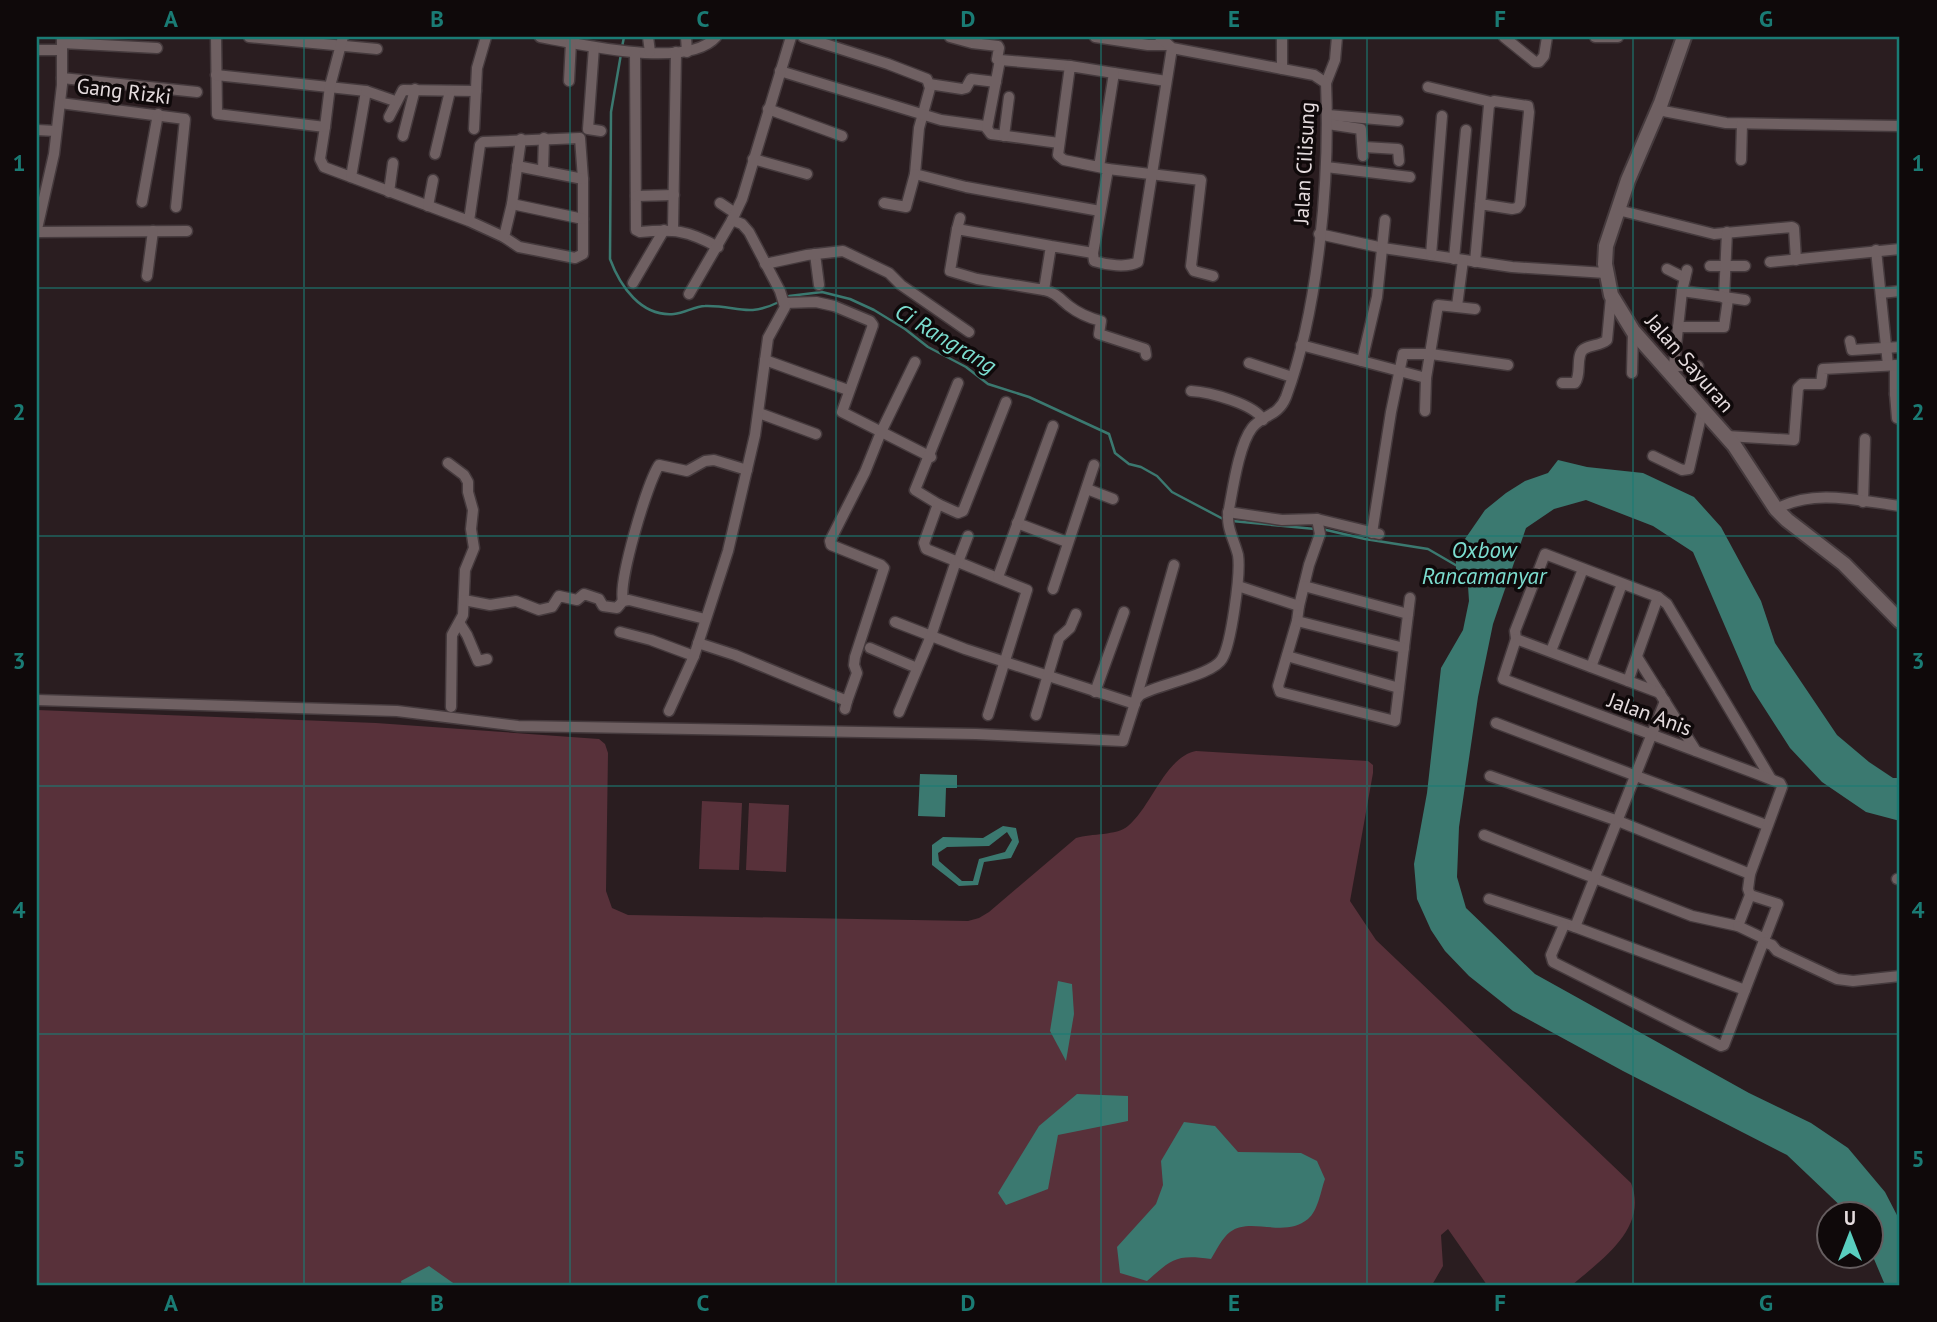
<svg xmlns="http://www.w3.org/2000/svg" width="1937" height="1322" font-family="'PT Sans',sans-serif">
	<rect width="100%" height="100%" fill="#2a1d20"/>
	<g fill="#58313a">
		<path d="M37 710 376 723 599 739 605 744 608 753 606 891 612 908 628 915 968 921 979 918 989 912 1076 838C1092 833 1116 836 1128 826 1152 806 1165 757 1196 751L1368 761 1373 765V773L1350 901 1376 940 1631 1183C1649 1228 1601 1260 1572 1285H1487L1448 1229 1441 1235 1443 1266 1432 1285H37Z"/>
		<polygon points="702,801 742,803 739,870 699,869"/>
		<polygon points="749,803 789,805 786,872 746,870"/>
	</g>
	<g fill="#3b7970" fill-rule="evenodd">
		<polygon points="1558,460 1587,467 1643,473 1694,497 1721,527 1761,601 1775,643 1837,735 1869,762 1893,778 1900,778 1900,821 1866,812 1822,782 1790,748 1752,689 1693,552 1653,526 1586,500 1554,509 1526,528 1493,624 1478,697 1459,827 1457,877 1466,908 1535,974 1749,1093 1811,1123 1848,1148 1885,1192 1900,1221 1900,1285 1885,1285 1871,1252 1870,1214 1848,1213 1787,1155 1623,1071 1513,1011 1469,976 1445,951 1431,930 1417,899 1414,864 1427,793 1441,668 1463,630 1469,601 1468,586 1456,574 1456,552 1485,510 1506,493 1525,481 1548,473"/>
		<polygon points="920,774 957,775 957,788 946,788 945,817 918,816"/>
		<path d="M1003 826 1016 828 1019 842 1011 858 984 862 978 885 959 886 932 865V845L943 837 983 838ZM1007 832 1012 840 1005 852 979 859 973 881H962L939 861 938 853 947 847 989 846Z"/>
		<polygon points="1058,981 1072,984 1074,1014 1066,1061 1050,1031"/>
		<polygon points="1077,1094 1128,1096 1128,1121 1058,1135 1048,1189 1006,1205 998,1193 1039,1126"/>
		<path d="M1184 1122 1215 1126 1238 1152 1301 1153 1317 1161 1325 1179C1321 1190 1318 1211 1308 1219 1284 1239 1251 1216 1230 1232 1222 1238 1216 1251 1211 1259 1176 1254 1172 1259 1147 1281L1120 1273 1117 1247 1156 1204 1163 1185 1161 1161Z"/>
		<polygon points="429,1266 456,1285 457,1285 402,1285 401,1281"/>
	</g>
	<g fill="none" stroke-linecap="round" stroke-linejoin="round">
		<g stroke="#3b7970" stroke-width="2.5">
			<polyline points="622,47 624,37"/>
			<path d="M621 54 611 112 610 259C620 286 641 317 674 314 685 313 695 306 705 306 737 305 746 318 779 302"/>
			<polyline points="785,299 789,296 822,292 850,299 874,310 905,329 928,347 966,367 988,384 1029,397 1109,434 1115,453 1129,464 1141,467 1157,476 1172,492 1225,520"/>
			<polyline points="1232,521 1315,529"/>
			<polyline points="1322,529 1365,539 1428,549 1459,567"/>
		</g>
		<defs>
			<g id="street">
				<polyline points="216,37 217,114 325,127 320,159 324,167 469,221 504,237 519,247 575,258 583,254 583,179 580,138 483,142 480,145 469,221"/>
				<polyline points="249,37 377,49"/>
				<path d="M540 37C580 44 687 70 716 37"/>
				<polyline points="648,37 650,52"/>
				<polyline points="686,37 687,52"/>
				<polyline points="803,37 888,64 927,79 930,88 919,128 915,174 966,187 1100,211"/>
				<polyline points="950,37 972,43 998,46 999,48 997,59 1000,60 1070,66"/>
				<polyline points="1095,37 1148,45 1167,45"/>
				<polyline points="1504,37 1535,62 1539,62 1544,56 1547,37"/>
				<polyline points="1595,37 1618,37"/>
				<polyline points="62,43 157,48"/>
				<polyline points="594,47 588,129 601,131"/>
				<polyline points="37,50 62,50"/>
				<path d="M635 53 636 230 640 232C674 229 687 230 718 247"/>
				<polyline points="1282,69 1282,37"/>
				<polyline points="780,71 941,120 985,126 991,134 1059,143"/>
				<polyline points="1114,73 1166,81"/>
				<polyline points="216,75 366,91 351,177"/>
				<polyline points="62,78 197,92"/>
				<polyline points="569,81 571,42"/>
				<polyline points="1326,83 1335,60 1337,37"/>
				<polyline points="929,84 962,89 966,88 971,79 996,82"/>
				<polyline points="1428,87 1491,102"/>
				<polyline points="366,91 392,100"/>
				<polyline points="60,103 185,119 176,207"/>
				<polyline points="768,109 842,136"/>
				<polyline points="1658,110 1726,123 1900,126"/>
				<polyline points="1328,115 1398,121"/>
				<polyline points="389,117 403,90 476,91"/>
				<polyline points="1328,124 1361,129 1363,156"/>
				<polyline points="325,127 330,86 343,37"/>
				<polyline points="987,128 1000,60"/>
				<polyline points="474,129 477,68 486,37"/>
				<polyline points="37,130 56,131"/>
				<polyline points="403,136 415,89"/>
				<polyline points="1004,136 1009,97"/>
				<polyline points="1364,147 1398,149 1399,161"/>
				<polyline points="435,154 450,91"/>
				<polyline points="753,159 807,174"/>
				<polyline points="1741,160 1742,124"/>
				<polyline points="517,166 583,179"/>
				<polyline points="1326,167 1410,177"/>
				<polyline points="1108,169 1201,180 1191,266 1194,271 1213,276"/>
				<polyline points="543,170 544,138"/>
				<polyline points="389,192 393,163"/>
				<polyline points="636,196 674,195"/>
				<polyline points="142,202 158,114"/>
				<polyline points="720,203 735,213"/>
				<polyline points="884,203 906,207 915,174"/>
				<polyline points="512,204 583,219"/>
				<polyline points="428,206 433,180"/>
				<polyline points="1618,210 1714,234 1792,227 1794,228 1796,260"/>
				<polyline points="37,229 54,154 62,85 62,37"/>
				<polyline points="673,229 676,52"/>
				<polyline points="957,229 960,218"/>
				<polyline points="37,232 187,231"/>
				<polyline points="1319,234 1383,248 1512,267 1606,273"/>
				<polyline points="504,237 512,204 521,139"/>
				<polyline points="1051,246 957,229 950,271 977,279 1044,290 1051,246 1093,253 1108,169 1064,160 1058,155 1070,66 1114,73 1099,167"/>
				<polyline points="1876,250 1888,365"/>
				<path d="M1093 253 1094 261C1106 265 1127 268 1138 262L1172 48"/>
				<polyline points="815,254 819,285"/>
				<polyline points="1431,255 1442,116"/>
				<polyline points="1454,259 1466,130"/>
				<polyline points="1475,262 1489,105 1494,101 1528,106 1529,112 1520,204 1517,208 1512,209 1480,204"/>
				<polyline points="1770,262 1900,249"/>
				<polyline points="765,264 807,255 843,251 889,273 901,285 969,332"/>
				<polyline points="1710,266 1745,266"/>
				<polyline points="1667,269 1685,278"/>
				<polyline points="147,276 153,231"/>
				<polyline points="633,283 664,230"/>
				<path d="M1044 290C1056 293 1059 298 1069 306 1078 313 1089 318 1101 321L1099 334 1145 349 1146 355"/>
				<polyline points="1682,291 1687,270"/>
				<polyline points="1881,293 1900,291"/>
				<polyline points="689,294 732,220"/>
				<polyline points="1724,298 1727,232"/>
				<polyline points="785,303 816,302 834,306 870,321 873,325 842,412 931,457"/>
				<polyline points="1457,306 1463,260"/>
				<polyline points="1678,327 1724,327 1728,299"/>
				<polyline points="1850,341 1852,350 1900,347"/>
				<polyline points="1301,345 1426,378"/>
				<polyline points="765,360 848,390"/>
				<polyline points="1362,361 1377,297 1385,220"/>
				<polyline points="1249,363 1292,377"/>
				<polyline points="1895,365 1895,394 1900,394"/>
				<polyline points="1675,366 1698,366"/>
				<polyline points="1632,373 1633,331"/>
				<polyline points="1673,374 1682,291 1745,300"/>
				<polyline points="958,383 915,490 938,504 924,543 926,549 1027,590 988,715"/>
				<path d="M1562 383H1575C1582 374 1575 355 1584 349 1592 344 1600 346 1607 340L1611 297"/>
				<path d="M1191 391C1209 392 1255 404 1263 420"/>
				<polyline points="1895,394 1897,418 1900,419"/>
				<polyline points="1425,411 1426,378 1438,305 1475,309"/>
				<polyline points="759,413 816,434"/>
				<polyline points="1727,436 1794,440 1798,388 1802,384 1821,384 1823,369 1900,365"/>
				<polyline points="1653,456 1682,470 1689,469 1703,408"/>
				<polyline points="448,463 464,475 468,482 468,492 473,510 471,529 474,548 465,570 463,615 452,635 451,707"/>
				<polyline points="1087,489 1113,499"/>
				<polyline points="1863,502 1865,439"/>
				<polyline points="938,504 958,513 963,511 1006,402"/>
				<path d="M1776 509C1815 488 1859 501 1900 506"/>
				<polyline points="1228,512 1282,520 1317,519 1379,534"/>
				<polyline points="1317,519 1320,534 1309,565 1299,606 1297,621 1278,686 1280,692 1395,721 1410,598"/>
				<polyline points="1017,523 1067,542"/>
				<polyline points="1372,533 1391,412 1403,354 1431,354 1508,365"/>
				<polyline points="958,562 968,536"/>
				<polyline points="998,577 1053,426"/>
				<polyline points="1238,586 1299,606"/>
				<polyline points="1304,586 1408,614"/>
				<polyline points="1053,589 1094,465"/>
				<polyline points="464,600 490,605 516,601 539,610 552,607 559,596 577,600 584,594 599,599 603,606 617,608 623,601 629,600 705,619"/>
				<path d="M623 601C618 581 647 484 659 465L687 471 705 461 714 460 747 470"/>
				<polyline points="1297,621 1404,648"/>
				<polyline points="895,622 965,649 1135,704"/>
				<polyline points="460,624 467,635 478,661 487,659"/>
				<polyline points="620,632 651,640 694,656"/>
				<polyline points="698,643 735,655 847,701 845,709"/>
				<polyline points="870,648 917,668"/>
				<polyline points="1551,651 1583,569"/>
				<polyline points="1287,656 1399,688"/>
				<polyline points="1637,657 1696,751"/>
				<polyline points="1591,667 1622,584"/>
				<polyline points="1628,681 1658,597"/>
				<polyline points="1095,692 1124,612"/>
				<polyline points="1660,693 1516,639 1515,631 1545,554 1658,597 1667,604 1771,779"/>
				<polyline points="1136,699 1174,565"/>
				<path d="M37 700 397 711 518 726 976 734 1123 741 1136 700 1140 695C1159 684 1213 675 1222 659 1231 645 1241 573 1238 555 1234 539 1225 526 1229 509 1233 488 1239 445 1252 428 1263 414 1278 417 1286 397 1319 308 1330 177 1326 83L1314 75 1172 48 1160 37"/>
				<polyline points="847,701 857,673 854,665 855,657 884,568 881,565 831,545 830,541 865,472 881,432 915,362"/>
				<polyline points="669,711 694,656 728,551 755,435 768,338 785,307 780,291 749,232 742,224 732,220 742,199 791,37"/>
				<polyline points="899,712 931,636 956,561"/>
				<polyline points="1036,715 1059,638 1070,628 1076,614"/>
				<polyline points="1496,723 1766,825"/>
				<polyline points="1490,776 1618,821 1750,874"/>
				<polyline points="1484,835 1692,916 1738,926 1750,895 1748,889 1750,874 1782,787 1780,783 1760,775 1503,679 1516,639"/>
				<polyline points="1897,879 1900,879"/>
				<polyline points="1489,899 1575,927 1745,990"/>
				<polyline points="1564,925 1551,955 1553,962 1721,1046 1724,1045 1778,904 1750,895"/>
				<polyline points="1738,926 1765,939"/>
				<polyline points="1575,927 1665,701"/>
				<polyline points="1764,942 1772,945 1777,951 1837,979 1853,981 1900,976"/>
			</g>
			<polyline id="secondary" points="1684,37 1661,103 1628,180 1606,246 1605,264 1611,295 1633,331 1734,445 1776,509 1787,520 1844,564 1900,621"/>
		</defs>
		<use href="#street" stroke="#453a3d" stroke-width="13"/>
		<use href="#secondary" stroke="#453a3d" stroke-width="18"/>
		<use href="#street" stroke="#6f6062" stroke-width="10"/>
		<use href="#secondary" stroke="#6f6062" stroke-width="14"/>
	</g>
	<path fill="none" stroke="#1a7b74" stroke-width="2" stroke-opacity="0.55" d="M304 37V1285M570 37V1285M836 37V1285M1101 37V1285M1367 37V1285M1633 37V1285M37 288H1900M37 536H1900M37 786H1900M37 1034H1900"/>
	<g text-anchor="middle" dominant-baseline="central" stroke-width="7" stroke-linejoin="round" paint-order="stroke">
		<g font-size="21" fill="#e5dcde" stroke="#0f090a">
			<text transform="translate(124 91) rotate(7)">Gang Rizki</text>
			<text transform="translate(1304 163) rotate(-87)">Jalan Cilisung</text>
			<text transform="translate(1690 363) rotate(49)">Jalan Sayuran</text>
			<text transform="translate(1650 714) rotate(20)">Jalan Anis</text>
		</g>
		<g font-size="23" font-style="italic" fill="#7cded0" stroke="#0f090a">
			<text transform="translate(946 338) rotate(31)">Ci Rangrang</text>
			<text x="1484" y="549">Oxbow<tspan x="1484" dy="26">Rancamanyar</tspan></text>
		</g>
	</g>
	<rect width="1937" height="1322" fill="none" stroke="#0f090a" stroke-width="77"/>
	<g transform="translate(1850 1235)"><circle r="33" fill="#0f090a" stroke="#655d5f" stroke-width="2"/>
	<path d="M0-5L12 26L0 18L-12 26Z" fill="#59cebf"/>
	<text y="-10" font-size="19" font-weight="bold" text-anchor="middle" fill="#e5dcde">U</text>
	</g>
	<rect x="38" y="38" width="1860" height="1246" fill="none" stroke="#1a7b74" stroke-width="2.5"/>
	<g font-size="23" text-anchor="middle" font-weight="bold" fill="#1a7b74">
		<text x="171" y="27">A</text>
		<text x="437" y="27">B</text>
		<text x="703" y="27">C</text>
		<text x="968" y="27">D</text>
		<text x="1234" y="27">E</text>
		<text x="1500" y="27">F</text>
		<text x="1766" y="27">G</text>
		<text x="19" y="171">1</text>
		<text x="1918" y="171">1</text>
		<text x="19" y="420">2</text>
		<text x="1918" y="420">2</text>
		<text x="19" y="669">3</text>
		<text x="1918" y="669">3</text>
		<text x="19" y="918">4</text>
		<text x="1918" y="918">4</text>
		<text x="19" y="1167">5</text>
		<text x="1918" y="1167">5</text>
		<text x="171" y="1311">A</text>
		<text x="437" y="1311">B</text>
		<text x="703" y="1311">C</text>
		<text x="968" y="1311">D</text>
		<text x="1234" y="1311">E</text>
		<text x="1500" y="1311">F</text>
		<text x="1766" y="1311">G</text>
	</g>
</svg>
